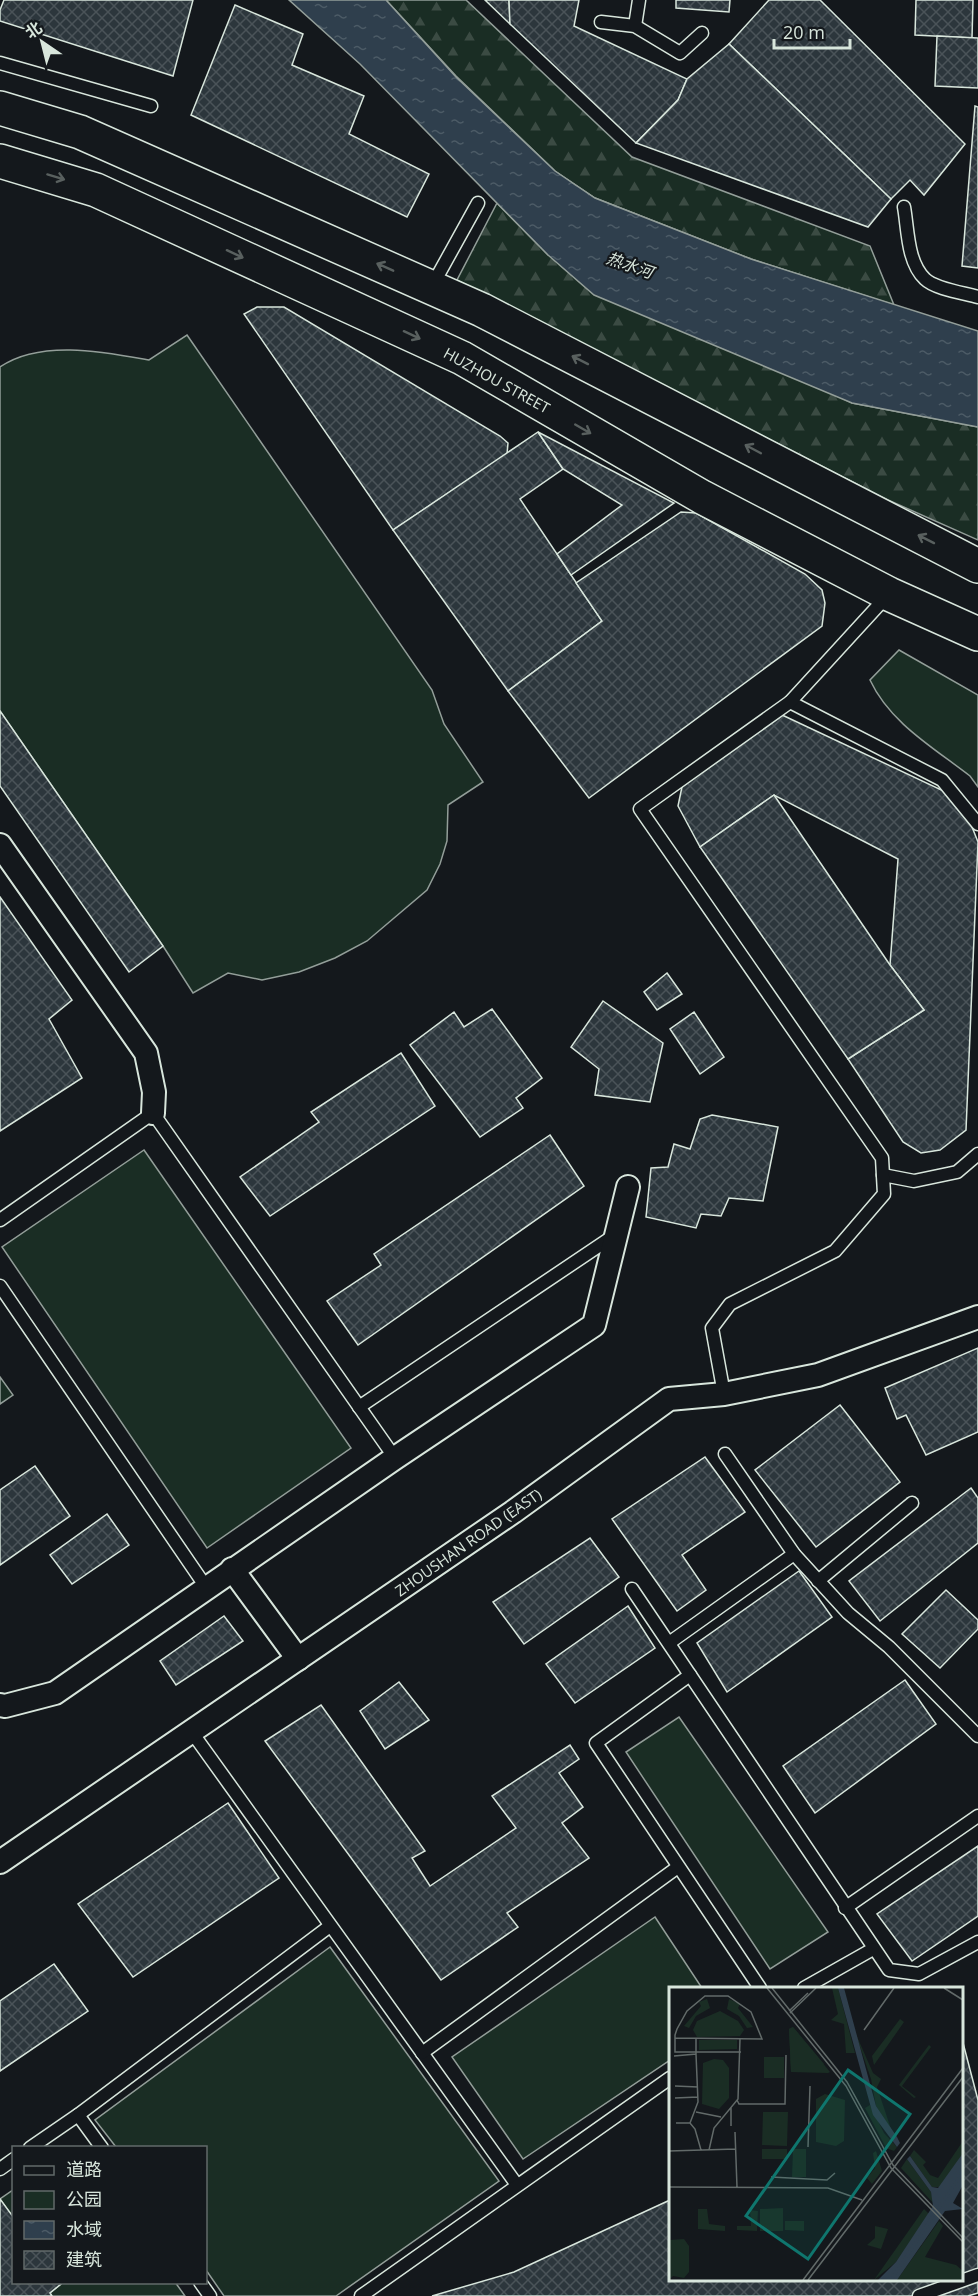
<svg xmlns="http://www.w3.org/2000/svg" width="978" height="2296" font-family="'Open Sans','Noto Sans SC',sans-serif">
	<defs>
		<pattern id="forest-firs" width="22" height="20" patternUnits="userSpaceOnUse" patternTransform="scale(1.5)"><rect width="22" height="20" fill="#1a2d24"/><path d="M5 1l3.5 6h-7zM16 11l3.5 6h-7z" fill="#3b4b43"/></pattern>
		<pattern id="water-ripples" width="26" height="14" patternUnits="userSpaceOnUse" patternTransform="scale(1.5)"><rect width="26" height="14" fill="#2f3f4d"/><path d="M2 4q2-2 4 0t4 0M15 11q2-2 4 0t4 0" fill="none" stroke="#4c5b66"/></pattern>
		<pattern id="building-cross-hatch" width="8" height="8" patternUnits="userSpaceOnUse" patternTransform="scale(1.5)"><rect width="8" height="8" fill="#2c363c"/><path d="M0 0l8 8M0 8l8-8" fill="none" stroke="#4a5358"/></pattern>
	</defs>
	<rect width="100%" height="100%" fill="#14181c"/>
	<g fill="#1a2d24" stroke="#939e99" stroke-width="1.5">
		<path d="M187 335 432 690 444 724 483 782 448 805 447 841 440 864 427 890 367 941 335 958 299 972 262 980 228 973 193 993 163 946 0 711V367C40 339 105 352 149 360Z"/>
		<path d="M899 650 978 695V787L970 776C934 748 890 723 870 680Z"/>
		<polygon points="144,1150 351,1448 207,1548 2,1247"/>
		<polygon points="0,1377 13,1395 0,1404"/>
		<polygon points="679,1717 828,1932 770,1969 626,1752"/>
		<polygon points="655,1917 702,1988 670,1988 670,2060 523,2159 452,2057"/>
		<polygon points="330,1947 499,2181 336,2296 224,2296 206,2270 206,2148 116,2147 95,2120"/>
		<polygon points="13,2190 13,2218 0,2199"/>
		<polygon points="175,2282 185,2296 52,2296 50,2293 61,2284 60,2283"/>
	</g>
	<g fill="url(#forest-firs)" stroke="#939e99" stroke-width="1.5">
		<polygon points="386,0 466,0 632,157 870,246 894,305 751,259 595,198 555,171 456,76"/>
		<polygon points="497,203 548,255 852,403 978,427 978,540 888,500 457,280"/>
	</g>
	<polygon fill="url(#water-ripples)" stroke="#939e99" stroke-width="1.5" points="289,0 386,0 456,77 555,171 595,198 751,259 978,331 978,427 852,403 594,295 548,255 360,64"/>
	<g fill="url(#building-cross-hatch)" stroke="#d8e6dc" stroke-width="1.5">
		<polygon points="4,0 193,0 173,76 0,21 0,10"/>
		<polygon points="485,0 509,0 510,24"/>
		<polygon points="509,0 579,0 574,26 687,79 678,100 636,143 510,24"/>
		<polygon points="676,0 730,0 729,12 676,8"/>
		<polygon points="769,0 820,0 965,144 924,195 910,180 891,199 729,44"/>
		<polygon points="916,0 973,0 972,38 915,35"/>
		<polygon points="235,5 303,34 292,65 364,96 349,134 429,174 407,217 191,115"/>
		<polygon points="937,36 978,38 978,88 935,86"/>
		<polygon points="729,44 891,199 868,227 636,143 678,100 687,79"/>
		<polygon points="975,106 978,107 978,268 962,266"/>
		<polygon points="257,307 284,307 500,436 508,443 507,454 393,530 244,314"/>
		<polygon points="538,432 563,469 520,499 602,621 508,691 393,530"/>
		<polygon points="538,432 674,503 571,575 557,554 622,505 563,469"/>
		<polygon points="681,512 696,513 805,574 822,590 825,603 822,626 589,798 508,691 602,621 576,583"/>
		<polygon points="0,711 163,946 129,972 0,786"/>
		<polygon points="780,714 950,794 968,817 978,842 966,1130 940,1150 921,1153 903,1142 848,1059 924,1010 890,965 898,859 774,795 700,847 678,806 683,782"/>
		<polygon points="774,795 890,965 924,1010 848,1059 700,847"/>
		<polygon points="0,897 72,1000 49,1019 82,1078 0,1131"/>
		<polygon points="667,973 682,994 657,1010 644,992"/>
		<polygon points="603,1001 663,1043 650,1102 595,1095 599,1069 571,1047"/>
		<polygon points="492,1009 542,1078 516,1098 523,1108 480,1137 410,1045 454,1012 464,1027"/>
		<polygon points="694,1012 724,1057 700,1074 670,1029"/>
		<polygon points="401,1053 435,1106 270,1216 240,1177 319,1122 311,1112"/>
		<polygon points="712,1115 778,1127 763,1201 729,1198 721,1216 701,1214 696,1228 646,1217 651,1168 668,1167 674,1144 690,1149 700,1119"/>
		<polygon points="550,1135 584,1186 358,1345 327,1301 381,1265 374,1254"/>
		<polygon points="978,1348 978,1432 926,1455 906,1415 897,1419 885,1388"/>
		<polygon points="840,1405 900,1482 816,1547 755,1470"/>
		<polygon points="705,1457 745,1512 682,1555 706,1590 677,1611 612,1519"/>
		<polygon points="35,1466 70,1516 0,1565 0,1490"/>
		<polygon points="971,1488 978,1498 978,1543 880,1621 849,1581"/>
		<polygon points="107,1514 129,1545 72,1584 50,1555"/>
		<polygon points="590,1538 619,1577 524,1644 493,1602"/>
		<polygon points="799,1571 832,1617 727,1692 697,1643"/>
		<polygon points="946,1590 978,1620 978,1629 940,1668 902,1634"/>
		<polygon points="628,1606 655,1648 575,1703 546,1664"/>
		<polygon points="224,1616 243,1641 176,1685 160,1661"/>
		<polygon points="905,1680 936,1724 815,1813 783,1766"/>
		<polygon points="399,1682 429,1720 385,1749 360,1711"/>
		<polygon points="321,1705 425,1851 412,1858 430,1886 516,1828 492,1796 570,1745 579,1759 559,1773 583,1807 562,1823 589,1858 507,1913 518,1927 441,1980 265,1741"/>
		<polygon points="228,1803 279,1878 133,1977 78,1904"/>
		<polygon points="978,1846 978,1916 912,1961 877,1914"/>
		<polygon points="54,1964 88,2011 0,2071 0,2001"/>
		<polygon points="962,2039 978,2100 978,2293 968,2296 432,2296 514,2272 670,2200 670,2280 962,2280"/>
		<polygon points="0,2199 14,2218 14,2282 60,2282 61,2284 50,2293 52,2296 0,2296"/>
	</g>
	<g fill="none" stroke-linecap="round" stroke-linejoin="round">
		<defs>
			<g id="service">
				<polyline points="601,22 635,26 680,53 702,33"/>
				<polyline points="635,26 639,0"/>
				<polyline points="0,63 151,106"/>
				<path d="M904 207C908 229 907 262 925 279 935 289 964 293 978 297"/>
				<polyline points="432,286 478,203"/>
				<polyline points="790,702 942,780 978,824"/>
				<polyline points="883,1175 914,1181 957,1172 978,1154"/>
				<polyline points="0,1220 153,1113 395,1458"/>
				<polyline points="0,1286 206,1587"/>
				<polyline points="724,1394 712,1328 730,1304 835,1251 884,1194 882,1158 640,809 790,702 888,595"/>
				<polyline points="359,1407 615,1235"/>
				<polyline points="725,1454 794,1554 848,1613 889,1647 978,1736"/>
				<polyline points="818,1581 912,1503"/>
				<polyline points="632,1589 889,1970 919,1974 978,1942"/>
				<polyline points="669,1643 794,1554"/>
				<polyline points="690,1675 596,1743 760,1988"/>
				<polyline points="191,1731 517,2185"/>
				<polyline points="845,1908 978,1816"/>
				<polyline points="804,1988 873,1949"/>
				<polyline points="422,2053 678,1867"/>
				<polyline points="78,2115 102,2148"/>
				<polyline points="30,2148 78,2115 330,1926"/>
				<polyline points="0,2169 14,2159"/>
				<polyline points="200,2282 210,2296"/>
				<polyline points="361,2296 670,2078"/>
				<polyline points="919,2296 978,2275"/>
			</g>
			<g id="minor">
				<polyline points="0,845 146,1053 154,1092 153,1113"/>
				<polyline points="232,1569 298,1659"/>
				<polyline points="0,1705 5,1706 55,1693 395,1458 594,1325 628,1187"/>
				<polyline points="0,1862 513,1512 669,1399 724,1394 818,1375 978,1317"/>
			</g>
			<g id="secondary">
				<polyline points="0,108 80,132 482,310 978,566"/>
				<polyline points="0,161 96,190 462,358 702,497 889,594 978,634"/>
			</g>
		</defs>
		<use href="#service" stroke="#d8e6dc" stroke-width="15"/>
		<use href="#minor" stroke="#d8e6dc" stroke-width="26"/>
		<use href="#secondary" stroke="#d8e6dc" stroke-width="36"/>
		<use href="#service" stroke="#14181c" stroke-width="12"/>
		<use href="#minor" stroke="#14181c" stroke-width="22"/>
		<use href="#secondary" stroke="#14181c" stroke-width="33"/>
	</g>
	<defs><path id="oneway-shaft" d="M-6 0H5M1.5-3L5.5 0L1.5 3" fill="none" stroke-width="1.6" stroke-linecap="round" stroke-linejoin="round" transform="scale(1.5)"/></defs>
	<g stroke="#59605f">
		<use href="#oneway-shaft" transform="translate(56 177) rotate(17)"/>
		<use href="#oneway-shaft" transform="translate(235 254) rotate(25)"/>
		<use href="#oneway-shaft" transform="translate(385 267) rotate(-156)"/>
		<use href="#oneway-shaft" transform="translate(412 335) rotate(25)"/>
		<use href="#oneway-shaft" transform="translate(580 360) rotate(-153)"/>
		<use href="#oneway-shaft" transform="translate(583 429) rotate(30)"/>
		<use href="#oneway-shaft" transform="translate(753 449) rotate(-152)"/>
		<use href="#oneway-shaft" transform="translate(926 539) rotate(-153)"/>
	</g>
	<g text-anchor="middle" dominant-baseline="central" stroke-width="4.5" stroke-linejoin="round" paint-order="stroke">
		<g font-size="15" fill="#d8e6dc" stroke="#14181c">
			<text transform="translate(497 380) rotate(29)">HUZHOU STREET</text>
			<text transform="translate(468 1542) rotate(-35)">ZHOUSHAN ROAD (EAST)</text>
		</g>
		<g font-size="16" font-style="italic" fill="#d8e6dc" stroke="#14181c">
			<text transform="translate(630 265) rotate(19)">热水河</text>
		</g>
	</g>
	<g transform="translate(669 1987)">
		<rect width="294" height="294" fill="#14181c"/>
		<path d="M163 1H169L186 66H177L175 37 162 33 169 27ZM38 12 41 21 27 29 20 41 15 39 32 19 30 15ZM60 12 71 17 69 21 84 40 78 41 70 29 58 22ZM51 24 69 34 75 43 71 49 28 50 24 43 28 34ZM231 32 235 35 205 78 203 69ZM124 40 161 85 159 86 122 85 120 42ZM30 53H68V62L30 63ZM260 58 262 60 233 99 247 110 245 111 230 98ZM95 70H115V91H95ZM45 72 54 73 60 81V111L50 122 33 117 34 76ZM156 107 176 113 175 154 167 159 147 155V112ZM94 125H119L118 159 93 158ZM93 162H118V172H93ZM124 162H137V190H123ZM207 164 213 184 203 197 198 191 206 181 204 166ZM238 172 262 205 265 217 232 181ZM114 221V244H91V222ZM29 222H38L40 237 56 239V244L29 242ZM81 223 89 224 88 244 68 243V239H82ZM116 234H135V244L116 243ZM206 239 219 242 212 262 198 258 206 251ZM15 252 20 259V285L15 291 4 289 0 293 1 253Z" fill="#1a2d24"/>
		<path d="M124 40 155 77 154 79 126 46V81L122 85 120 42ZM186 45 204 86 212 92 208 100 222 142 207 119 202 92ZM201 118 215 146 228 160 225 164 217 161 196 121ZM294 154V166L279 189 272 200H263L241 169 245 163 257 175 254 178 261 188 269 191ZM255 222 260 227 227 275 205 293Z" fill="#1a2d24"/>
		<path d="M270 234 274 239 256 270 287 278 294 284V293H228Z" fill="#1a2d24"/>
		<path d="M169 1H175L207 119 228 150 231 156 228 160 204 128ZM294 166V198L284 216 294 222 276 224 228 293H209L227 275 264 219 262 205 238 172 241 169 263 200 269 201Z" fill="#2f3f4d"/>
		<path fill="none" stroke="#2f3f4d" stroke-width="3" d="M269 222 294 185M222 293 264 229"/>
		<path fill="none" stroke="#626a69" stroke-width="1.5" d="M98 1 177 99 222 181 294 255M103 1 178 95 224 178 294 251M275 1 294 13M120 24 139 6M121 26 147 1M195 43 225 1M6 51 93 52 82 25 59 9H36L18 24 8 42 6 48V65H72M5 69 27 67V51M6 99 29 100M6 111 29 110M68 113 70 117H116L117 68M62 120V139M27 125 52 130M7 136H21L26 142 32 163M21 136 29 115 27 67M66 145 68 200M139 160 141 99M40 163 45 141 69 112 71 52M0 164 67 162M102 190 158 193 166 186M0 200 159 201 193 213M134 293 294 81M139 293 294 90"/>
		<path fill="#0f766e" fill-opacity="0.15" stroke="#0f766e" stroke-width="3" d="M179 83 241 127 139 272 77 229Z"/>
		<rect width="294" height="294" fill="none" stroke="#d8e6dc" stroke-width="3"/>
	</g>
	<rect x="12" y="2146" width="195" height="138" fill="#14181c" stroke="#626a69" stroke-width="1.5"/>
	<rect x="24" y="2166" width="30" height="9" fill="#14181c" stroke="#626a69" stroke-width="1.5"/>
	<text x="66" y="2176" font-size="18" fill="#d8e6dc">道路</text>
	<rect x="24" y="2191" width="30" height="18" fill="#1a2d24" stroke="#626a69" stroke-width="1.5"/>
	<text x="66" y="2206" font-size="18" fill="#d8e6dc">公园</text>
	<rect x="24" y="2221" width="30" height="18" fill="url(#water-ripples)" stroke="#626a69" stroke-width="1.5"/>
	<text x="66" y="2236" font-size="18" fill="#d8e6dc">水域</text>
	<rect x="24" y="2251" width="30" height="18" fill="url(#building-cross-hatch)" stroke="#626a69" stroke-width="1.5"/>
	<text x="66" y="2266" font-size="18" fill="#d8e6dc">建筑</text>
	<g transform="translate(42 42) rotate(325)" stroke="#14181c" stroke-width="4.5" paint-order="stroke">
	<path d="M0-4.5L10 22L0 15L-10 22Z" fill="#d8e6dc"/>
	<text y="-9" font-size="16" font-weight="bold" text-anchor="middle" fill="#d8e6dc">北</text>
	</g>
	<path d="M774 39v9h76v-9" fill="none" stroke="#d8e6dc" stroke-width="3"/>
	<text x="783" y="39" font-size="18" fill="#d8e6dc" stroke="#14181c" stroke-width="4.5" paint-order="stroke">20 m</text>
</svg>
